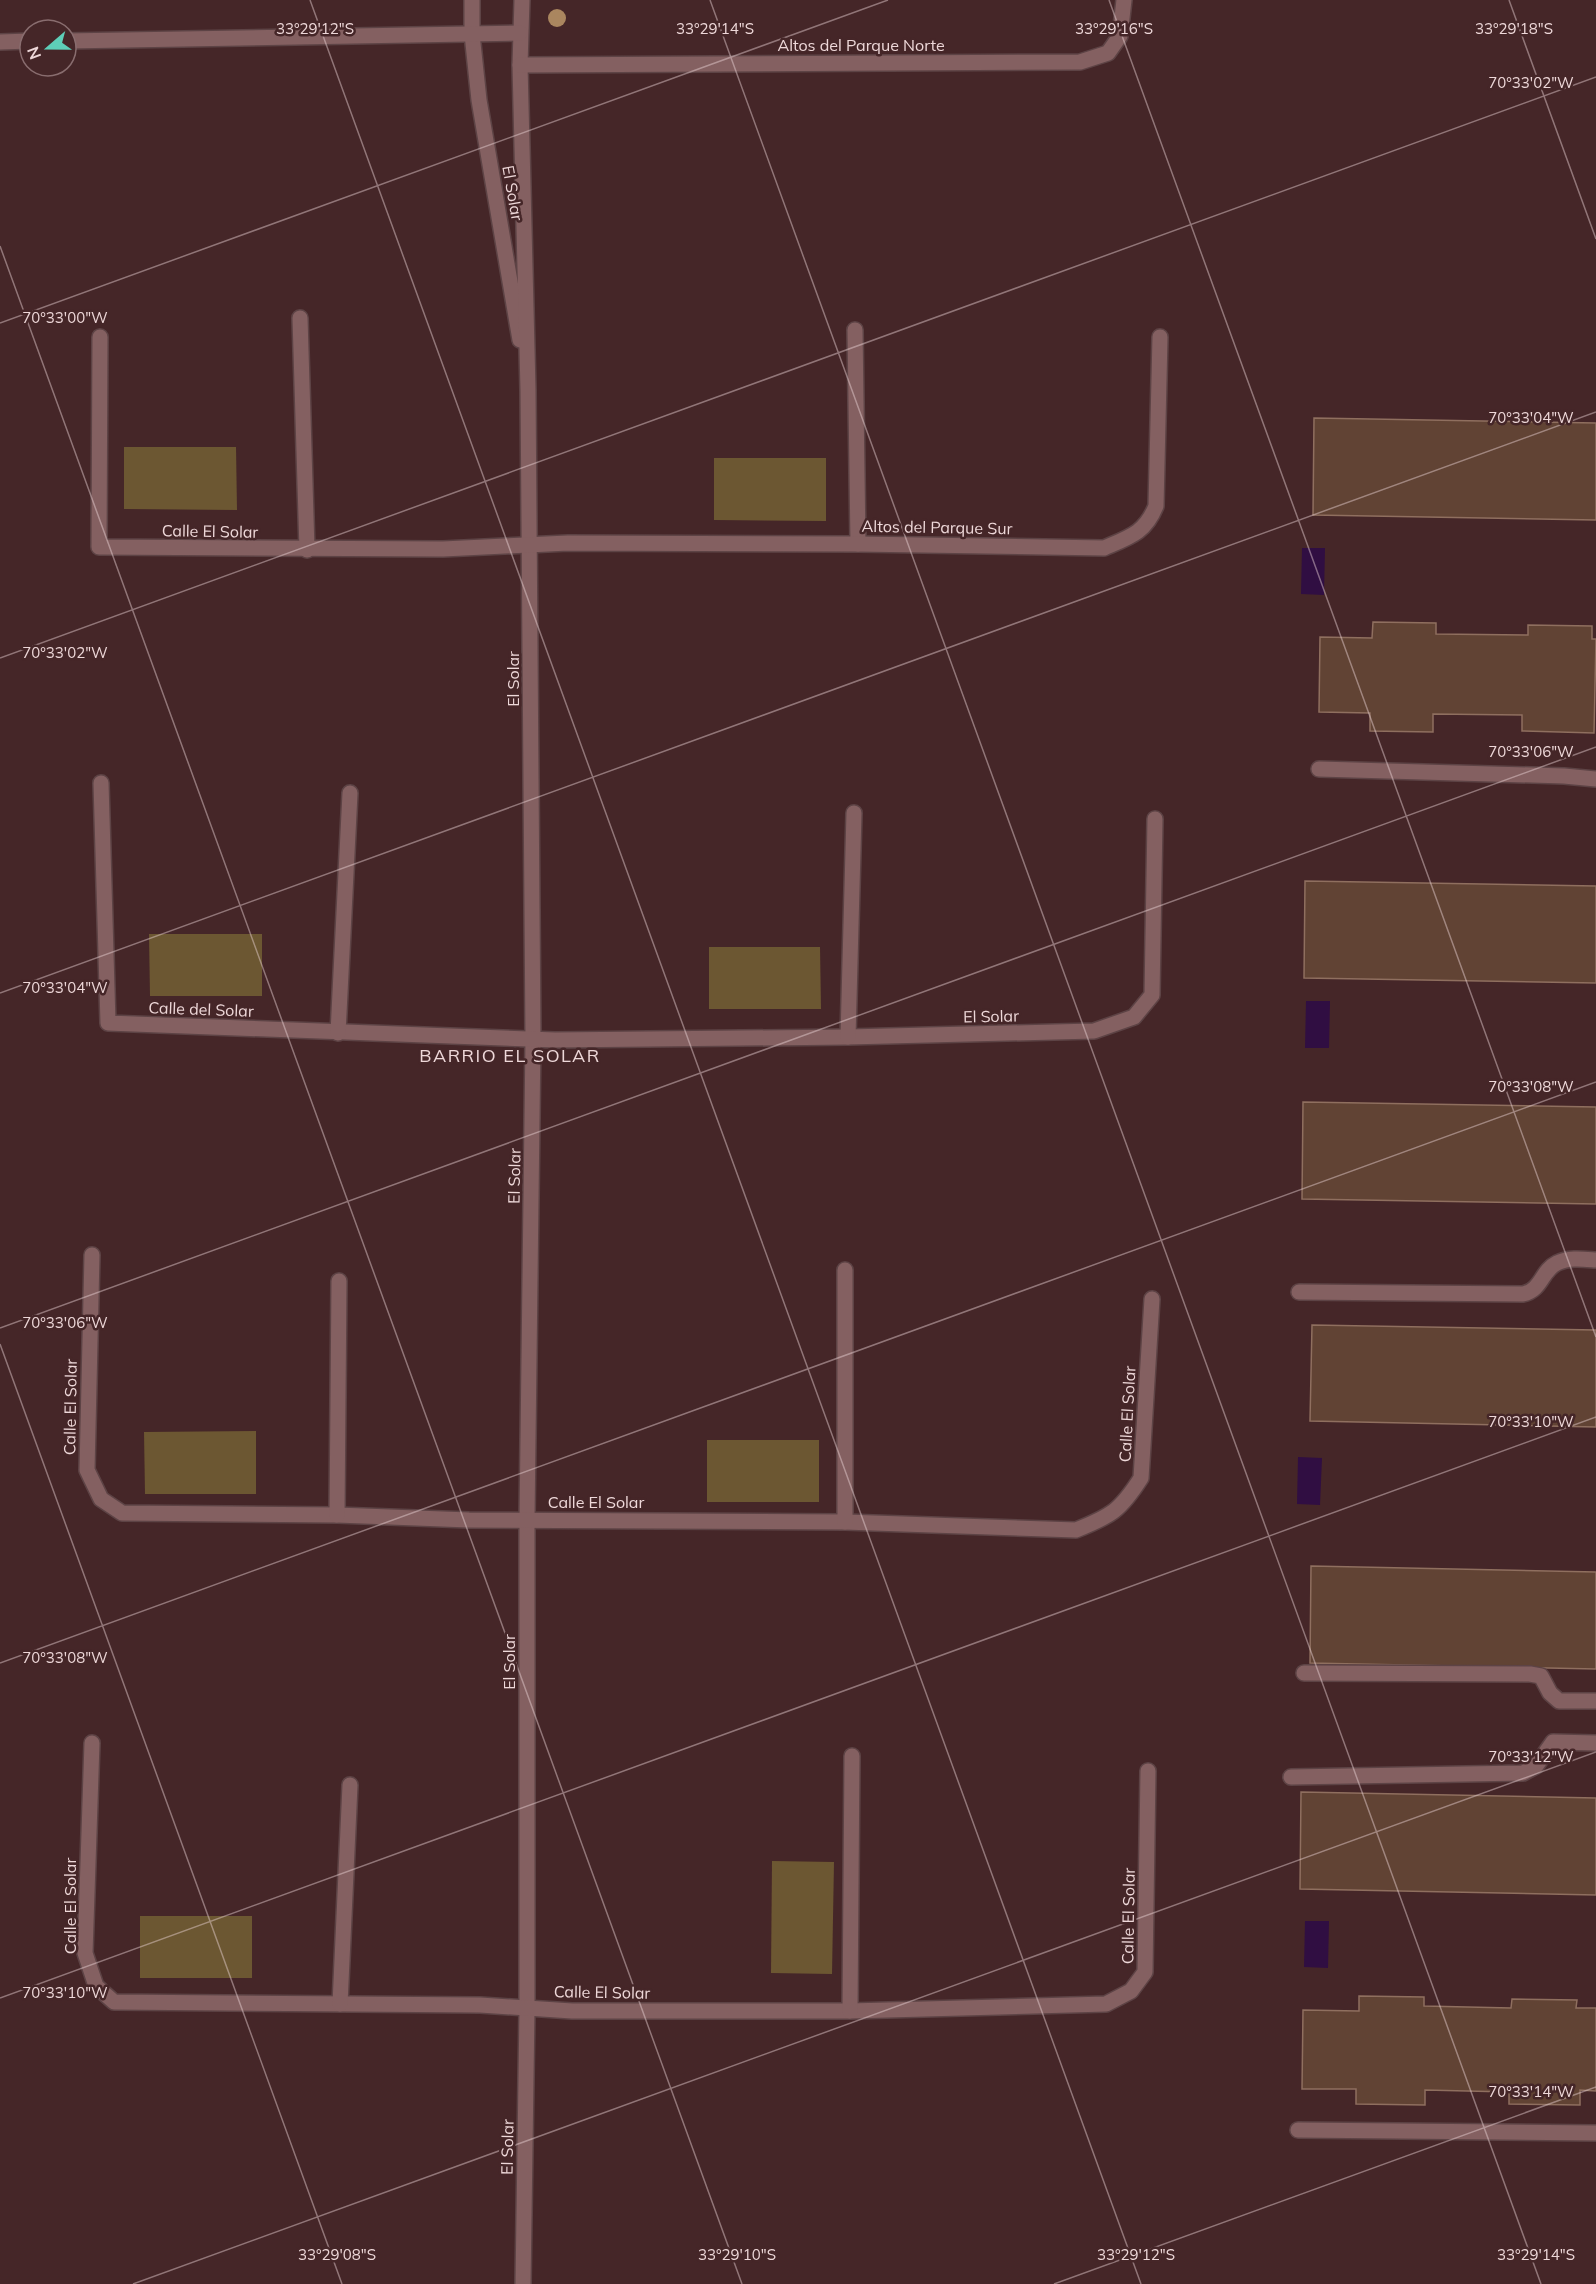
<svg xmlns="http://www.w3.org/2000/svg" width="1596" height="2284" font-family="Mulish,sans-serif">
	<rect width="100%" height="100%" fill="#452628"/>
	<g fill="#6c5732">
		<polygon points="124,447 236,447 237,510 124,509"/>
		<polygon points="714,458 826,458 826,521 714,520"/>
		<polygon points="149,934 262,934 262,996 150,996"/>
		<polygon points="709,947 820,947 821,1009 709,1009"/>
		<polygon points="256,1431 256,1494 145,1494 144,1432"/>
		<rect x="707" y="1440" width="112" height="62"/>
		<polygon points="772,1861 834,1862 832,1974 771,1973"/>
		<rect x="140" y="1916" width="112" height="62"/>
	</g>
	<g fill="#300e42">
		<polygon points="1302,548 1325,548 1324,595 1301,594"/>
		<polygon points="1306,1001 1330,1001 1329,1048 1305,1048"/>
		<polygon points="1298,1457 1322,1458 1320,1505 1297,1504"/>
		<polygon points="1305,1921 1329,1921 1328,1968 1304,1967"/>
	</g>
	<g fill="#614334" stroke="#8f6f5f" stroke-width="1.5">
		<polygon points="1314,418 1596,423 1596,520 1313,515"/>
		<polygon points="1373,622 1436,623 1436,634 1528,635 1528,625 1592,626 1592,639 1596,639 1594,733 1522,731 1522,715 1433,714 1433,732 1370,731 1370,713 1319,712 1320,637 1372,638"/>
		<polygon points="1305,881 1596,886 1596,983 1304,978"/>
		<polygon points="1303,1102 1596,1107 1596,1204 1302,1199"/>
		<polygon points="1312,1325 1596,1330 1596,1427 1310,1421"/>
		<polygon points="1311,1566 1596,1572 1596,1669 1310,1663"/>
		<polygon points="1301,1792 1596,1798 1596,1895 1300,1889"/>
		<polygon points="1359,1996 1424,1997 1424,2006 1511,2008 1512,1999 1577,2000 1576,2008 1596,2008 1596,2091 1580,2090 1580,2105 1509,2104 1509,2092 1425,2090 1425,2105 1356,2104 1356,2089 1302,2089 1303,2010 1359,2011"/>
	</g>
	<g fill="none" stroke-linecap="round" stroke-linejoin="round">
		<defs>
			<g id="lane">
				<polyline points="1319,769 1564,776 1596,779"/>
				<path d="M1299 1292 1523 1294C1542 1290 1541 1271 1557 1263 1569 1257 1583 1259 1596 1260"/>
				<polyline points="1304,1673 1530,1674 1541,1676 1550,1693 1559,1701 1596,1701"/>
				<polyline points="1291,1777 1523,1773 1536,1766 1553,1742 1596,1743"/>
			</g>
			<g id="street">
				<polyline points="472,0 472,34 479,100 520,340"/>
				<polyline points="522,0 520,65 528,390 533,1039 527,1519 527,2009 523,2284"/>
				<polyline points="66,41 520,33"/>
				<polyline points="0,42 30,41"/>
				<polyline points="520,65 1080,62 1108,53 1120,36 1124,0"/>
				<polyline points="300,318 307,550"/>
				<polyline points="855,330 858,544"/>
				<path d="M100 337 99 547 443 549 568 543 858 544 1104 548C1130 537 1145 533 1156 506L1160 337"/>
				<polyline points="101,783 108,1023 555,1040 848,1037 1094,1031 1134,1017 1152,995 1155,819"/>
				<polyline points="338,1033 350,793"/>
				<polyline points="848,1037 854,813"/>
				<path d="M92 1255 87 1470 101 1499 122 1513 337 1515 469 1520 845 1522 1076 1530C1111 1516 1120 1511 1141 1478L1152 1299"/>
				<polyline points="845,1270 845,1522"/>
				<polyline points="337,1515 339,1281"/>
				<polyline points="92,1743 85,1953 96,1986 114,2002 480,2005 572,2011 850,2011 1106,2004 1131,1991 1145,1972 1148,1771"/>
				<polyline points="340,2004 350,1785"/>
				<polyline points="850,2011 852,1756"/>
				<polyline points="1298,2130 1596,2133"/>
			</g>
		</defs>
		<use href="#lane" stroke="#5d4345" stroke-width="18"/>
		<use href="#street" stroke="#5d4345" stroke-width="18"/>
		<use href="#lane" stroke="#846061" stroke-width="15"/>
		<use href="#street" stroke="#846061" stroke-width="15"/>
	</g>
	<circle fill="#aa865f" cx="557" cy="18" r="9"/>
	<path fill="none" stroke="#eed8d9" stroke-width="1.5" stroke-opacity="0.45" d="M310 0 1141 2284M710 0 1541 2284M1109 0 1596 1337M1509 0 1596 239M0 246 742 2284M0 323 888 0M0 658 1596 77M0 993 1596 412M0 1328 1596 747M0 1344 342 2284M0 1663 1596 1082M0 1998 1596 1417M133 2284 1596 1752M1054 2284 1596 2087"/>
	<g text-anchor="middle" dominant-baseline="central" stroke-width="5" stroke-linejoin="round" paint-order="stroke">
		<g font-size="16" fill="#eed8d9" stroke="#452628">
			<text x="861" y="45">Altos del Parque Norte</text>
			<text transform="translate(513 193) rotate(80)">El Solar</text>
			<text transform="translate(937 527) rotate(1)">Altos del Parque Sur</text>
			<text transform="translate(210 531) rotate(1)">Calle El Solar</text>
			<text transform="translate(513 679) rotate(-90)">El Solar</text>
			<text transform="translate(201 1009) rotate(2)">Calle del Solar</text>
			<text transform="translate(991 1016) rotate(-1)">El Solar</text>
			<text transform="translate(514 1176) rotate(-89)">El Solar</text>
			<text transform="translate(70 1407) rotate(-89)">Calle El Solar</text>
			<text transform="translate(1127 1414) rotate(-87)">Calle El Solar</text>
			<text x="596" y="1502">Calle El Solar</text>
			<text transform="translate(509 1662) rotate(-90)">El Solar</text>
			<text transform="translate(70 1906) rotate(-90)">Calle El Solar</text>
			<text transform="translate(1128 1916) rotate(-89)">Calle El Solar</text>
			<text transform="translate(602 1992) rotate(1)">Calle El Solar</text>
			<text transform="translate(507 2147) rotate(-89)">El Solar</text>
		</g>
		<g font-size="18" letter-spacing="1.5" fill="#eed8d9" stroke="#452628">
			<text x="510" y="1055">BARRIO EL SOLAR</text>
		</g>
	</g>
	<g font-size="15" text-anchor="middle" fill="#eed8d9" stroke="#452628" stroke-width="5" stroke-linejoin="round" paint-order="stroke">
		<text x="315" y="34">33°29'12"S</text>
		<text x="715" y="34">33°29'14"S</text>
		<text x="1114" y="34">33°29'16"S</text>
		<text x="1514" y="34">33°29'18"S</text>
		<text x="1531" y="88">70°33'02"W</text>
		<text x="65" y="323">70°33'00"W</text>
		<text x="1531" y="423">70°33'04"W</text>
		<text x="65" y="658">70°33'02"W</text>
		<text x="1531" y="757">70°33'06"W</text>
		<text x="65" y="993">70°33'04"W</text>
		<text x="1531" y="1092">70°33'08"W</text>
		<text x="65" y="1328">70°33'06"W</text>
		<text x="1531" y="1427">70°33'10"W</text>
		<text x="65" y="1663">70°33'08"W</text>
		<text x="1531" y="1762">70°33'12"W</text>
		<text x="65" y="1998">70°33'10"W</text>
		<text x="1531" y="2097">70°33'14"W</text>
		<text x="337" y="2260">33°29'08"S</text>
		<text x="737" y="2260">33°29'10"S</text>
		<text x="1136" y="2260">33°29'12"S</text>
		<text x="1536" y="2260">33°29'14"S</text>
	</g>
	<g transform="translate(48 48) rotate(250)"><circle r="28" fill="#452628" stroke="#896d6f" stroke-width="1.5"/>
	<path d="M0-4.5L10 22L0 15L-10 22Z" fill="#5eceb8"/>
	<text y="-9" font-size="16" font-weight="bold" text-anchor="middle" fill="#eed8d9">N</text>
	</g>
</svg>
